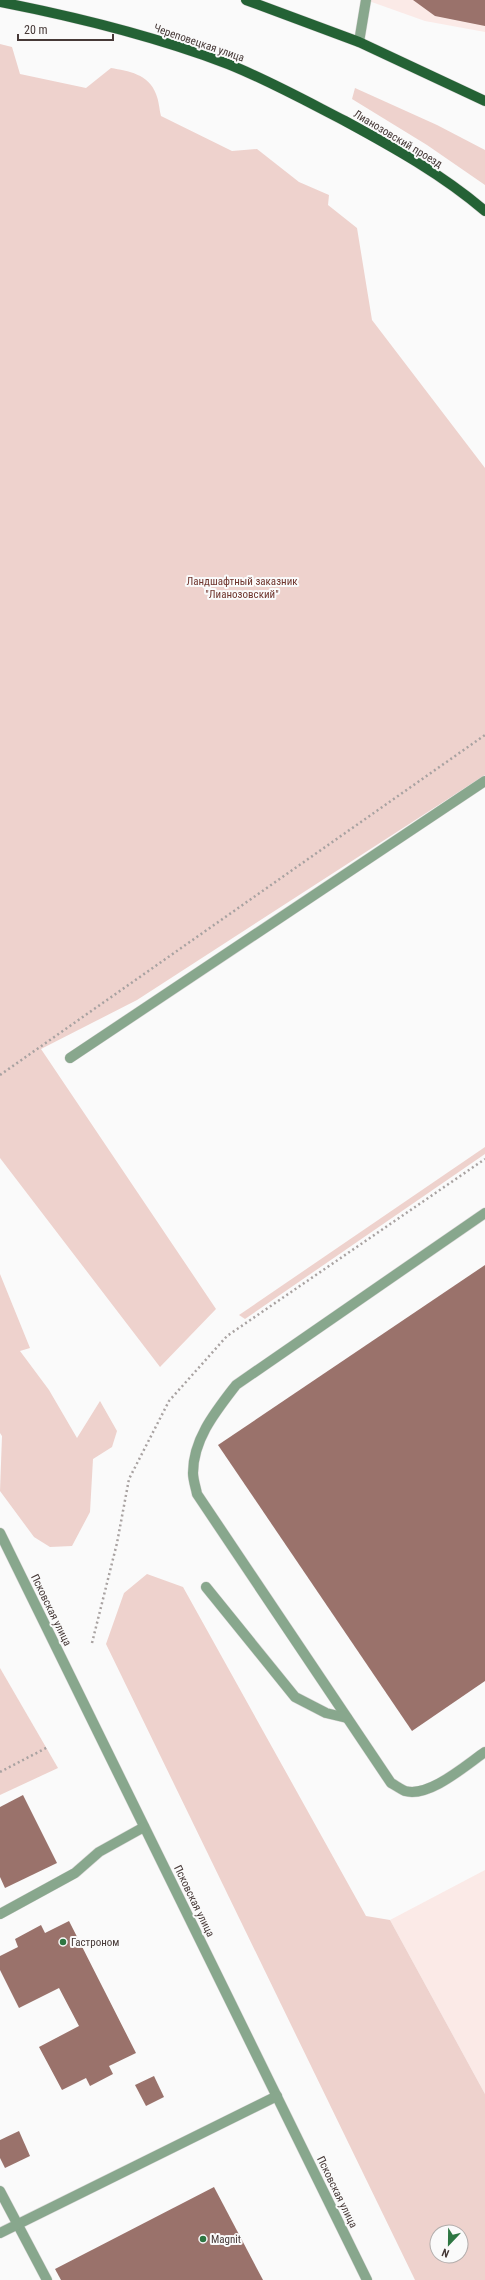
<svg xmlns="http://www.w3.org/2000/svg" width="485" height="2280" font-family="'Roboto Condensed',sans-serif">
	<rect width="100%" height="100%" fill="#fafafa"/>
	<g fill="#fbeae7">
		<polygon points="366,0 485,0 485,32 425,21"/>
		<polygon points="485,1870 485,2094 390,1920"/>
	</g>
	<g fill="#eed2cd" fill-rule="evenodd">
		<path d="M0 44 12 47 20 74 86 88 111 68C128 71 149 74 156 94 159 101 159 108 161 116L232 151 257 149 299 182 329 195 328 205 357 228 372 320 485 468V775L137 1000 41 1049 216 1309 160 1367 0 1158Z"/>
		<polygon points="355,88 437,125 485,150 485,185 427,145 352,99"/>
		<polygon points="485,1147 485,1154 245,1319 239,1315"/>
		<polygon points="0,1274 30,1348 20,1351 49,1390 77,1438 100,1401 117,1431 112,1447 93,1459 90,1512 72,1546 50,1547 34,1537 0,1491 2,1436 0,1433"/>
		<path d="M147 1574 183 1587 366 1916 390 1920 485 2094V2280H415L106 1644 124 1593ZM437 2232H461V2256H437Z"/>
		<polygon points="0,1668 58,1768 0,1795"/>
	</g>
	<g fill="#9a726b">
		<polygon points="413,0 485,0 485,26 435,16"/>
		<polygon points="485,1265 485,1681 412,1731 218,1445"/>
		<polygon points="23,1795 57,1863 5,1888 0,1877 0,1807"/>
		<polygon points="69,1921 136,2053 109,2066 113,2074 90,2086 86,2078 62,2090 39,2047 79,2026 59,1988 19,2008 0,1970 0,1956 18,1947 15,1939 41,1925 45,1933"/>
		<polygon points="154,2076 164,2097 146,2106 135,2085"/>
		<polygon points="19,2131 30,2156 5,2168 0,2158 0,2140"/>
		<polygon points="214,2187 263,2280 61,2280 55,2269"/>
	</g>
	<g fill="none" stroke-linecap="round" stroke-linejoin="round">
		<defs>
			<g id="minor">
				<polyline points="359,42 366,0"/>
				<polyline points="70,1058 485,781"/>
				<path d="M485 1213 236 1385C216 1411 193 1439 193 1473 193 1480 196 1488 197 1494L391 1783C395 1785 400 1789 405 1791 429 1798 466 1765 485 1752"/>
				<polyline points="0,1533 367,2280"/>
				<polyline points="206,1587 295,1697 326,1713 347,1718"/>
				<polyline points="0,1914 75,1873 99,1852 144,1827"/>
				<polyline points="0,2191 47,2280"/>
				<polyline points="0,2233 277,2096"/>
			</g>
			<g id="major">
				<polyline points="246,0 359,42 485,101"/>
				<path d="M0 2C77 17 154 36 228 64 268 80 306 101 345 121 393 147 443 175 485 211"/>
			</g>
		</defs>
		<use href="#minor" stroke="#dad7d7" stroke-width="11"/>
		<use href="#major" stroke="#dad7d7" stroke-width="11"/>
		<g stroke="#a8a2a1" stroke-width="2.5" stroke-dasharray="2 3" stroke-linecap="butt">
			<polyline points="0,1075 485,735"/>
			<polyline points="92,1643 117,1543 129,1479 169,1401 227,1336 485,1159"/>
			<polyline points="0,1772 48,1747"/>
		</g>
		<use href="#minor" stroke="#88a78d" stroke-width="10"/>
		<use href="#major" stroke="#246235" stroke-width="10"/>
	</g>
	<g fill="#2e7642" stroke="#fafafa" stroke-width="1.5">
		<circle cx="63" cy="1942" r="4"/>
		<circle cx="203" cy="2239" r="4"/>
	</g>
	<g text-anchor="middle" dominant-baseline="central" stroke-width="4" stroke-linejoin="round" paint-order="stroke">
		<g font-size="11" fill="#463937" stroke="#fafafa">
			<text transform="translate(199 43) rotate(19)">Череповецкая улица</text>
			<text transform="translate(398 139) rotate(31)">Лианозовский проезд</text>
			<text transform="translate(51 1610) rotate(64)">Псковская улица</text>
			<text transform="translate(194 1901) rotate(64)">Псковская улица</text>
			<text transform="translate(337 2192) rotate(64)">Псковская улица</text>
		</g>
		<g font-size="11" fill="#6f362e" stroke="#fafafa">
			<text x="242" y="581">Ландшафтный заказник<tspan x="242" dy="13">"Лианозовский"</tspan></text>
		</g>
		<g font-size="11" fill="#463937" stroke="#fafafa" text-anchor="start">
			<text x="71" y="1942">Гастроном</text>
			<text x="211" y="2239">Magnit</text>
		</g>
	</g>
	<g transform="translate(449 2244) rotate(202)"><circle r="19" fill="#fafafa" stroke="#b2adac"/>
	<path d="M0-3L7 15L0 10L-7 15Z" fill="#2e7642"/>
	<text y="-6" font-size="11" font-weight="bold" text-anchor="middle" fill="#463937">N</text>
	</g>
	<path d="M18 34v6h95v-6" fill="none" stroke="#463937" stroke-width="2"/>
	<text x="24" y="34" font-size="12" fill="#463937" stroke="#fafafa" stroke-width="3" paint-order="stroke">20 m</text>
</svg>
